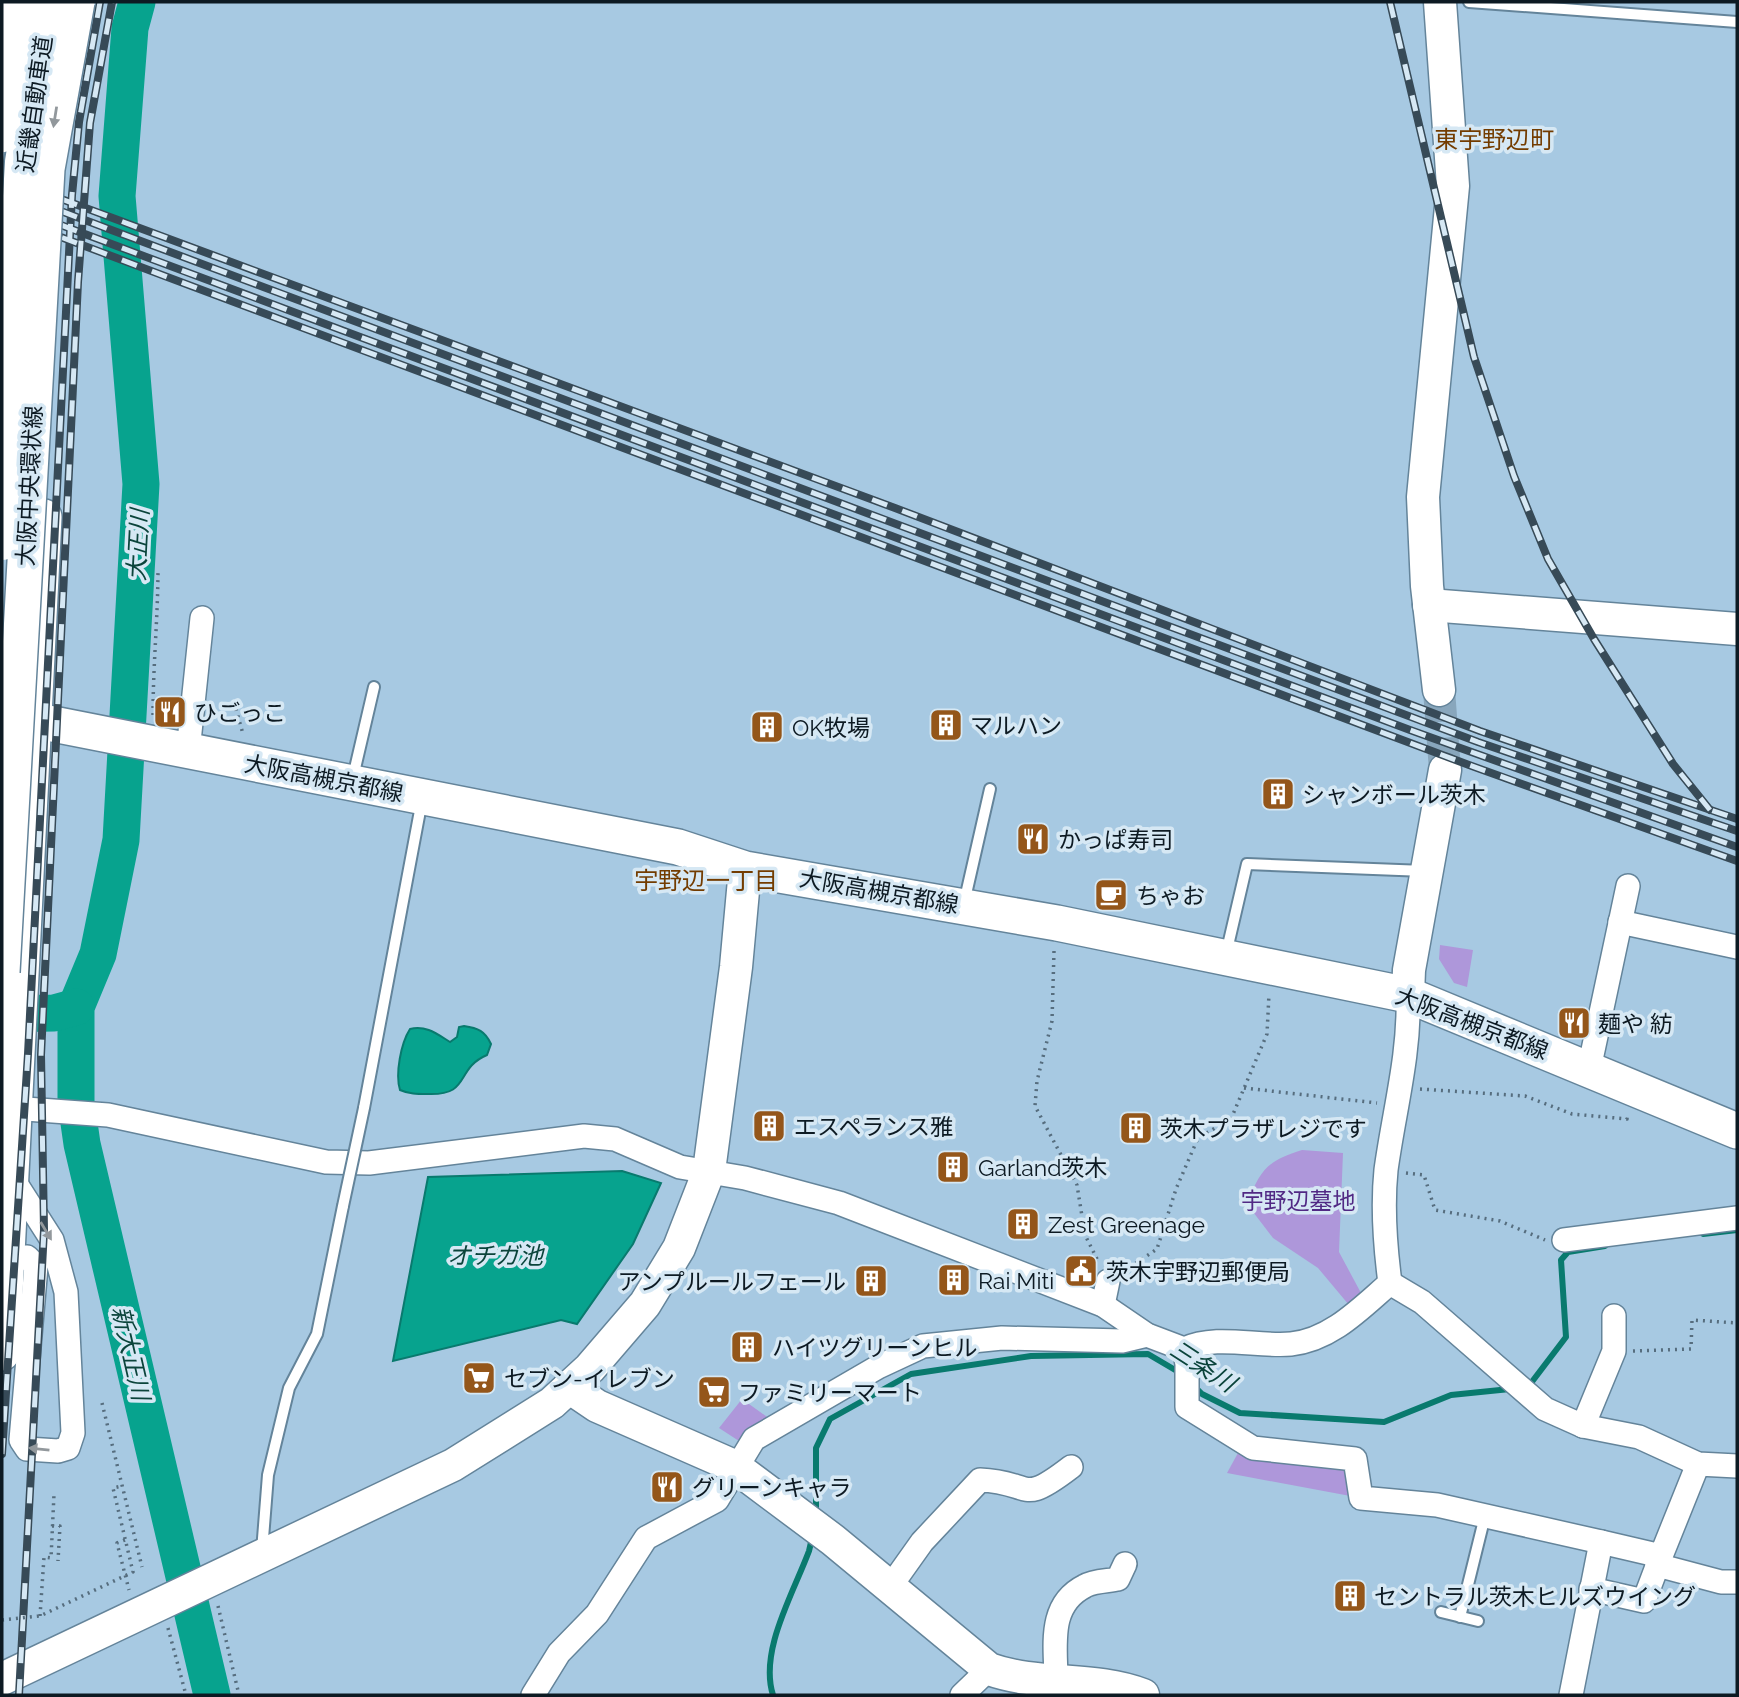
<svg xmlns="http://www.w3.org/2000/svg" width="1739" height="1697" font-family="Raleway,'Noto Sans JP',sans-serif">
	<rect width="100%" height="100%" fill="#a7c9e2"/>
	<g fill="#ae97da">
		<polygon points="1440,945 1473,950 1467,987 1454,983 1439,959"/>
		<path d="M1302 1150 1343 1153 1339 1252 1361 1293 1349 1305 1318 1268 1273 1238 1247 1204C1260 1171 1266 1161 1302 1150Z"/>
		<polygon points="742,1399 770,1419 755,1427 739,1441 719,1428"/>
		<polygon points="1244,1442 1355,1459 1361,1498 1227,1473"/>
	</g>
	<g fill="#07a38e" stroke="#097a6e" stroke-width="2">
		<path d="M464 1026C478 1028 485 1031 491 1044L487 1055C454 1069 472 1096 427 1094 417 1094 409 1094 400 1090 395 1074 401 1043 410 1029 426 1025 437 1034 450 1042L457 1037 459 1027Z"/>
		<polygon points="622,1171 661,1183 633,1244 577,1324 561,1320 393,1361 428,1177"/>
	</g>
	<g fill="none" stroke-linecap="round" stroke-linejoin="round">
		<g stroke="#097a6e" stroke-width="6">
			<polyline points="1703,1234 1737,1230"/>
			<polyline points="1195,1387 1202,1394 1240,1413 1384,1422 1451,1395 1510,1389"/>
			<polyline points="1528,1387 1566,1337 1561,1260 1568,1252 1605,1246"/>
			<polyline points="816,1513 816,1448 830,1419 911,1374 1031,1356 1148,1354 1182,1374"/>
			<path d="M773 1695C759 1651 793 1594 809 1551L812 1538"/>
		</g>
		<g stroke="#07a38e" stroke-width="37">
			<polyline points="137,2 130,28 117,196 141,484 121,840 98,954 76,1007 76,1102 82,1144 212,1695"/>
			<polyline points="2,1014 54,1013 76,1007"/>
		</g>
		<polyline stroke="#88a6bc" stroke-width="32" stroke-dasharray="32 16" stroke-linecap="butt" points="1439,690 1445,770"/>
		<defs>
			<g id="lane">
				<polyline points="1469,2 1737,22"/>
				<polyline points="353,777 374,687"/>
				<polyline points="964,903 990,789"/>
				<polyline points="1226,954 1247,864 1425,871"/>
				<polyline points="364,1108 422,800"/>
				<polyline points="262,1551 268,1475 289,1388 317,1334 343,1206"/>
				<polyline points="1441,1612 1478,1621"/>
				<polyline points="1460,1617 1485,1516"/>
			</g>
			<g id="street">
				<polyline points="188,751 202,618"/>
				<polyline points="1620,922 1737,947"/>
				<polyline points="1589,1069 1628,886"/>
				<path d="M12 1108 108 1115 326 1162 369 1163 584 1136 615 1139 680 1167 745 1178 839 1203 1103 1305 1147 1335 1184 1349C1217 1334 1255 1347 1291 1344 1331 1340 1361 1308 1390 1283"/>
				<polyline points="1564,1240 1737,1218"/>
				<polyline points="5,1268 18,1258 27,1257 36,1266 21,1440 27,1449 58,1451 68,1448 73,1433 66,1292 52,1240 11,1176"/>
				<polyline points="1390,1283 1422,1302 1545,1409 1583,1426 1639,1437 1698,1464 1737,1466"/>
				<path d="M1390 1283C1385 1245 1382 1209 1386 1170 1394 1111 1410 1055 1408 995"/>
				<polyline points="1103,1305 1108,1281"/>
				<polyline points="1184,1349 1187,1364 1187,1407 1253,1448 1355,1459 1361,1498 1437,1505 1601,1542"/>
				<polyline points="1583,1426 1614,1351 1614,1316"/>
				<polyline points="1657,1565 1721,1582 1737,1582"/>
				<path d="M890 1587 922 1542 980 1480C1034 1482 1019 1507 1071 1467"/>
				<polyline points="1591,1589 1644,1601 1661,1556"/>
				<path d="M1056 1681C1056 1647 1047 1605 1085 1586 1093 1581 1108 1581 1118 1579L1125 1564"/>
				<polyline points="533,1695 559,1653 597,1614 646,1538 717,1500 754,1439 878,1367 923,1346 1002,1338 1122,1341 1147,1335"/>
				<polyline points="962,1695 989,1669"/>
				<polyline points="1571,1695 1601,1542 1661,1556 1698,1464"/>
			</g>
			<g id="secondary">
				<polyline points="1429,605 1737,629"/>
				<polyline points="1439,690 1427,586 1423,497 1453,186 1440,2"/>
				<polyline points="1408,995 1409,970 1445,770"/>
				<path d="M569 1387 597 1406 734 1466 833 1540 989 1669C1039 1687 1094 1676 1143 1695"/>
				<polyline points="2,1679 453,1465 552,1403 590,1368 645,1304 679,1248 709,1171 736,967 745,869"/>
			</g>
			<g id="primary">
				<polyline points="2,714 678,847 745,869 1057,923 1408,995 1737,1131"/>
				<polyline points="2,1353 44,517"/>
			</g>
		</defs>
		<use href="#lane" stroke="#64849a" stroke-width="14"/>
		<use href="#street" stroke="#64849a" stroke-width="26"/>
		<use href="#secondary" stroke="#64849a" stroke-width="35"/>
		<use href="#primary" stroke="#64849a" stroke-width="38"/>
		<g stroke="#566d7e" stroke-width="3.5" stroke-dasharray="2 5" stroke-linecap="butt">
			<polyline points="234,702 243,734"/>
			<path d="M153 715C153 665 158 617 158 568"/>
			<polyline points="1054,951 1052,1021 1037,1081 1035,1106 1077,1185 1085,1235 1099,1263"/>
			<polyline points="1244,1088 1377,1103"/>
			<polyline points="1420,1089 1525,1096 1572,1114 1627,1119 1627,1113"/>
			<polyline points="1406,1173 1424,1175 1435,1210 1500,1221 1545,1240"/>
			<polyline points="1124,1271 1157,1249 1176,1189 1198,1138 1231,1119 1267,1034 1269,994"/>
			<polyline points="1633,1351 1691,1349 1692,1320 1737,1323"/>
			<polyline points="102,1403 142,1567"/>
			<polyline points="52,1526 60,1526 58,1561"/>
			<polyline points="125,1540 117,1543 129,1590"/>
			<polyline points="218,1606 239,1695"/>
			<polyline points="40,1616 44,1557 51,1558 54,1494"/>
			<polyline points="168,1628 186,1695"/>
		</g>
		<use href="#lane" stroke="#fff" stroke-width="10"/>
		<use href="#street" stroke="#fff" stroke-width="23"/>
		<use href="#secondary" stroke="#fff" stroke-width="32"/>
		<use href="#primary" stroke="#fff" stroke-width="35"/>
		<defs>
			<g id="rail">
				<polyline points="1390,2 1474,357 1514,476 1548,559 1594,639 1673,764 1710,810"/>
				<polyline points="2,177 895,508 1480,731 1737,819"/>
				<polyline points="2,189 1478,742 1737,831"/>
				<polyline points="2,203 1410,730 1737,847"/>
				<polyline points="2,215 1469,765 1737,861"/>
				<polyline points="2,1454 28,1054 72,195 79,122 100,2"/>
				<polyline points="19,1695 44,1230 41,1055 78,282 90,123 112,2"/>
			</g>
		</defs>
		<use href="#rail" stroke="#374a57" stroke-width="8"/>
		<use href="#rail" stroke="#d6e8f4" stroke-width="5" stroke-dasharray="16" stroke-linecap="butt"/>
		<defs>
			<polyline id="lane-bridge" points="343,1206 364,1108"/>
			<polyline id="primary-bridge" points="2,972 47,169 77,2"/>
			<g id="highway-bridge">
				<polyline points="2,133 20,2"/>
				<polyline points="2,541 24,162 50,2"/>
			</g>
		</defs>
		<use href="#lane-bridge" stroke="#64849a" stroke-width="14" stroke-linecap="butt"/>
		<use href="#primary-bridge" stroke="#64849a" stroke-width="38" stroke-linecap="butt"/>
		<use href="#highway-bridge" stroke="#64849a" stroke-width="42" stroke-linecap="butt"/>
		<polyline stroke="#566d7e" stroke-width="3.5" stroke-dasharray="2 5" stroke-linecap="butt" points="2,1620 40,1616 133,1572 113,1488 122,1486"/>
		<use href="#lane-bridge" stroke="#fff" stroke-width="10"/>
		<use href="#primary-bridge" stroke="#fff" stroke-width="35"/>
		<use href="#highway-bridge" stroke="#fff" stroke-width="38"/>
	</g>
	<defs><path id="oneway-solid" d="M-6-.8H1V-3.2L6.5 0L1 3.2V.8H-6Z" transform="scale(1.75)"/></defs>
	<g fill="#92989c">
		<use href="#oneway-solid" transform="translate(55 117) rotate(99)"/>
		<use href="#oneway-solid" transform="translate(46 1231) rotate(59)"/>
		<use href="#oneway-solid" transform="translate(39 1449) rotate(-174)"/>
	</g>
	<defs>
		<symbol id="restaurant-square" viewBox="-11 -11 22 22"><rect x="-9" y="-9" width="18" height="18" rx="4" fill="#94561a" stroke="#d6e8f4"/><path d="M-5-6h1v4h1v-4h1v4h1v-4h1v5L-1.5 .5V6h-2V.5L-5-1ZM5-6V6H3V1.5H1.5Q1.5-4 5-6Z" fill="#fff"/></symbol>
		<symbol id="building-square" viewBox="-11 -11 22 22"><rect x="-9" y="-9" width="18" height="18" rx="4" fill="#94561a" stroke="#d6e8f4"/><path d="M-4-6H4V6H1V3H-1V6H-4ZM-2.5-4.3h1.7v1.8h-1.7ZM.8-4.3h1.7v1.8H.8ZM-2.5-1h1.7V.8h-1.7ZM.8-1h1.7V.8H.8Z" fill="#fff"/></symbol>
		<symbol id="cafe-square" viewBox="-11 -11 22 22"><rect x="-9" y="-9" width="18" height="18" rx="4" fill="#94561a" stroke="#d6e8f4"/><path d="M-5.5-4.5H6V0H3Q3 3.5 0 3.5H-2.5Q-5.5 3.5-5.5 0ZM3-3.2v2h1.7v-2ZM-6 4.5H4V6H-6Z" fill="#fff"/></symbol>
		<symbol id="civic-square" viewBox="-11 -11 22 22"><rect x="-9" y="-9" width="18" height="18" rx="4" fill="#94561a" stroke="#d6e8f4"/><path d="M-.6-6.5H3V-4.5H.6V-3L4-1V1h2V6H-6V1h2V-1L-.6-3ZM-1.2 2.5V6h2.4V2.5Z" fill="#fff"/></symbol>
		<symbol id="supermarket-square" viewBox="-11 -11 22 22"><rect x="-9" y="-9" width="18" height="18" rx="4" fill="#94561a" stroke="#d6e8f4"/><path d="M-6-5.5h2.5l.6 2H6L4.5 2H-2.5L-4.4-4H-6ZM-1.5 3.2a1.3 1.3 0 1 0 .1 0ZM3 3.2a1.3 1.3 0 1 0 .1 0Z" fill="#fff"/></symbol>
	</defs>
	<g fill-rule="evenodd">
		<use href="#restaurant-square" x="151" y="693" width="38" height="38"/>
		<use href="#building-square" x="927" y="706" width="38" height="38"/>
		<use href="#building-square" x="748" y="708" width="38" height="38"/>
		<use href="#building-square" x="1259" y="775" width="38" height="38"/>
		<use href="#restaurant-square" x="1014" y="820" width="38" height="38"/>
		<use href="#cafe-square" x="1092" y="876" width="38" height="38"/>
		<use href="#restaurant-square" x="1555" y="1004" width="38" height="38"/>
		<use href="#building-square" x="750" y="1107" width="38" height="38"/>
		<use href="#building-square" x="1117" y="1109" width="38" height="38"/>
		<use href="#building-square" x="934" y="1148" width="38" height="38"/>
		<use href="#building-square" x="1004" y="1205" width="38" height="38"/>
		<use href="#civic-square" x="1062" y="1252" width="38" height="38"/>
		<use href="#building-square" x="935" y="1261" width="38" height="38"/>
		<use href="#building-square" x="852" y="1262" width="38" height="38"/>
		<use href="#building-square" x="728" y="1328" width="38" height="38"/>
		<use href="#supermarket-square" x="460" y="1359" width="38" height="38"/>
		<use href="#supermarket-square" x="695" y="1373" width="38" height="38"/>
		<use href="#restaurant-square" x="648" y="1468" width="38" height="38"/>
		<use href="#building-square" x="1331" y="1577" width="38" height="38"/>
	</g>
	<g text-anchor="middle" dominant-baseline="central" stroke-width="7" stroke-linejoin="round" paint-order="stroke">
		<g font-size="23" fill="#0d1a23" stroke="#d6e8f4">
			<text transform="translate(34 104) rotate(-82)">近畿自動車道</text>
			<text transform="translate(29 486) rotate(-87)">大阪中央環状線</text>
			<text transform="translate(324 778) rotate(11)">大阪高槻京都線</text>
			<text transform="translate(879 891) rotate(10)">大阪高槻京都線</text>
			<text transform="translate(1472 1023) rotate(21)">大阪高槻京都線</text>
		</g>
		<g font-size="23" fill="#0d1a23" stroke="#d6e8f4" text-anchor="start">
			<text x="194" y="712">ひごっこ</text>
			<text x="970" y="725">マルハン</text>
			<text x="792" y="727">OK牧場</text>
			<text x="1302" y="794">シャンボール茨木</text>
			<text x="1058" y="839">かっぱ寿司</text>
			<text x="1136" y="895">ちゃお</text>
			<text x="1598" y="1023">麺や 紡</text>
			<text x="794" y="1126">エスペランス雅</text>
			<text x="1160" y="1128">茨木プラザレジです</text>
			<text x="978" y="1167">Garland茨木</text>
			<text x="1048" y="1224">Zest Greenage</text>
			<text x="1106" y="1271">茨木宇野辺郵便局</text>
			<text x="978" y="1280">Rai Miti</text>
			<text x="846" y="1281" text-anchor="end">アンプルールフェール</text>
			<text x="772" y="1347">ハイツグリーンヒル</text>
			<text x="504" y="1378">セブン-イレブン</text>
			<text x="738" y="1392">ファミリーマート</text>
			<text x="692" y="1487">グリーンキャラ</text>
			<text x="1374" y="1596">セントラル茨木ヒルズウイング</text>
		</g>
		<g font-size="23" fill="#512984" stroke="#d6e8f4">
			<text x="1298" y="1200">宇野辺墓地</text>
		</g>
		<g font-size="24" fill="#733c00" stroke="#d6e8f4">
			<text x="1494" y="139">東宇野辺町</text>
			<text x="706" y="880">宇野辺一丁目</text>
		</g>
		<g font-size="24" font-style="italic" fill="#0b443b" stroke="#d6e8f4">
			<text transform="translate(138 545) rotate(-87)">大正川</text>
			<text x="495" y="1255">オチガ池</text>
			<text transform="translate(131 1353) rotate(77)">新大正川</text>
			<text transform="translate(1203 1366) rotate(33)">三条川</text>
		</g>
	</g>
	<rect width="1739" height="1697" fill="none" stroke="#0d1a23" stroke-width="7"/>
</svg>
